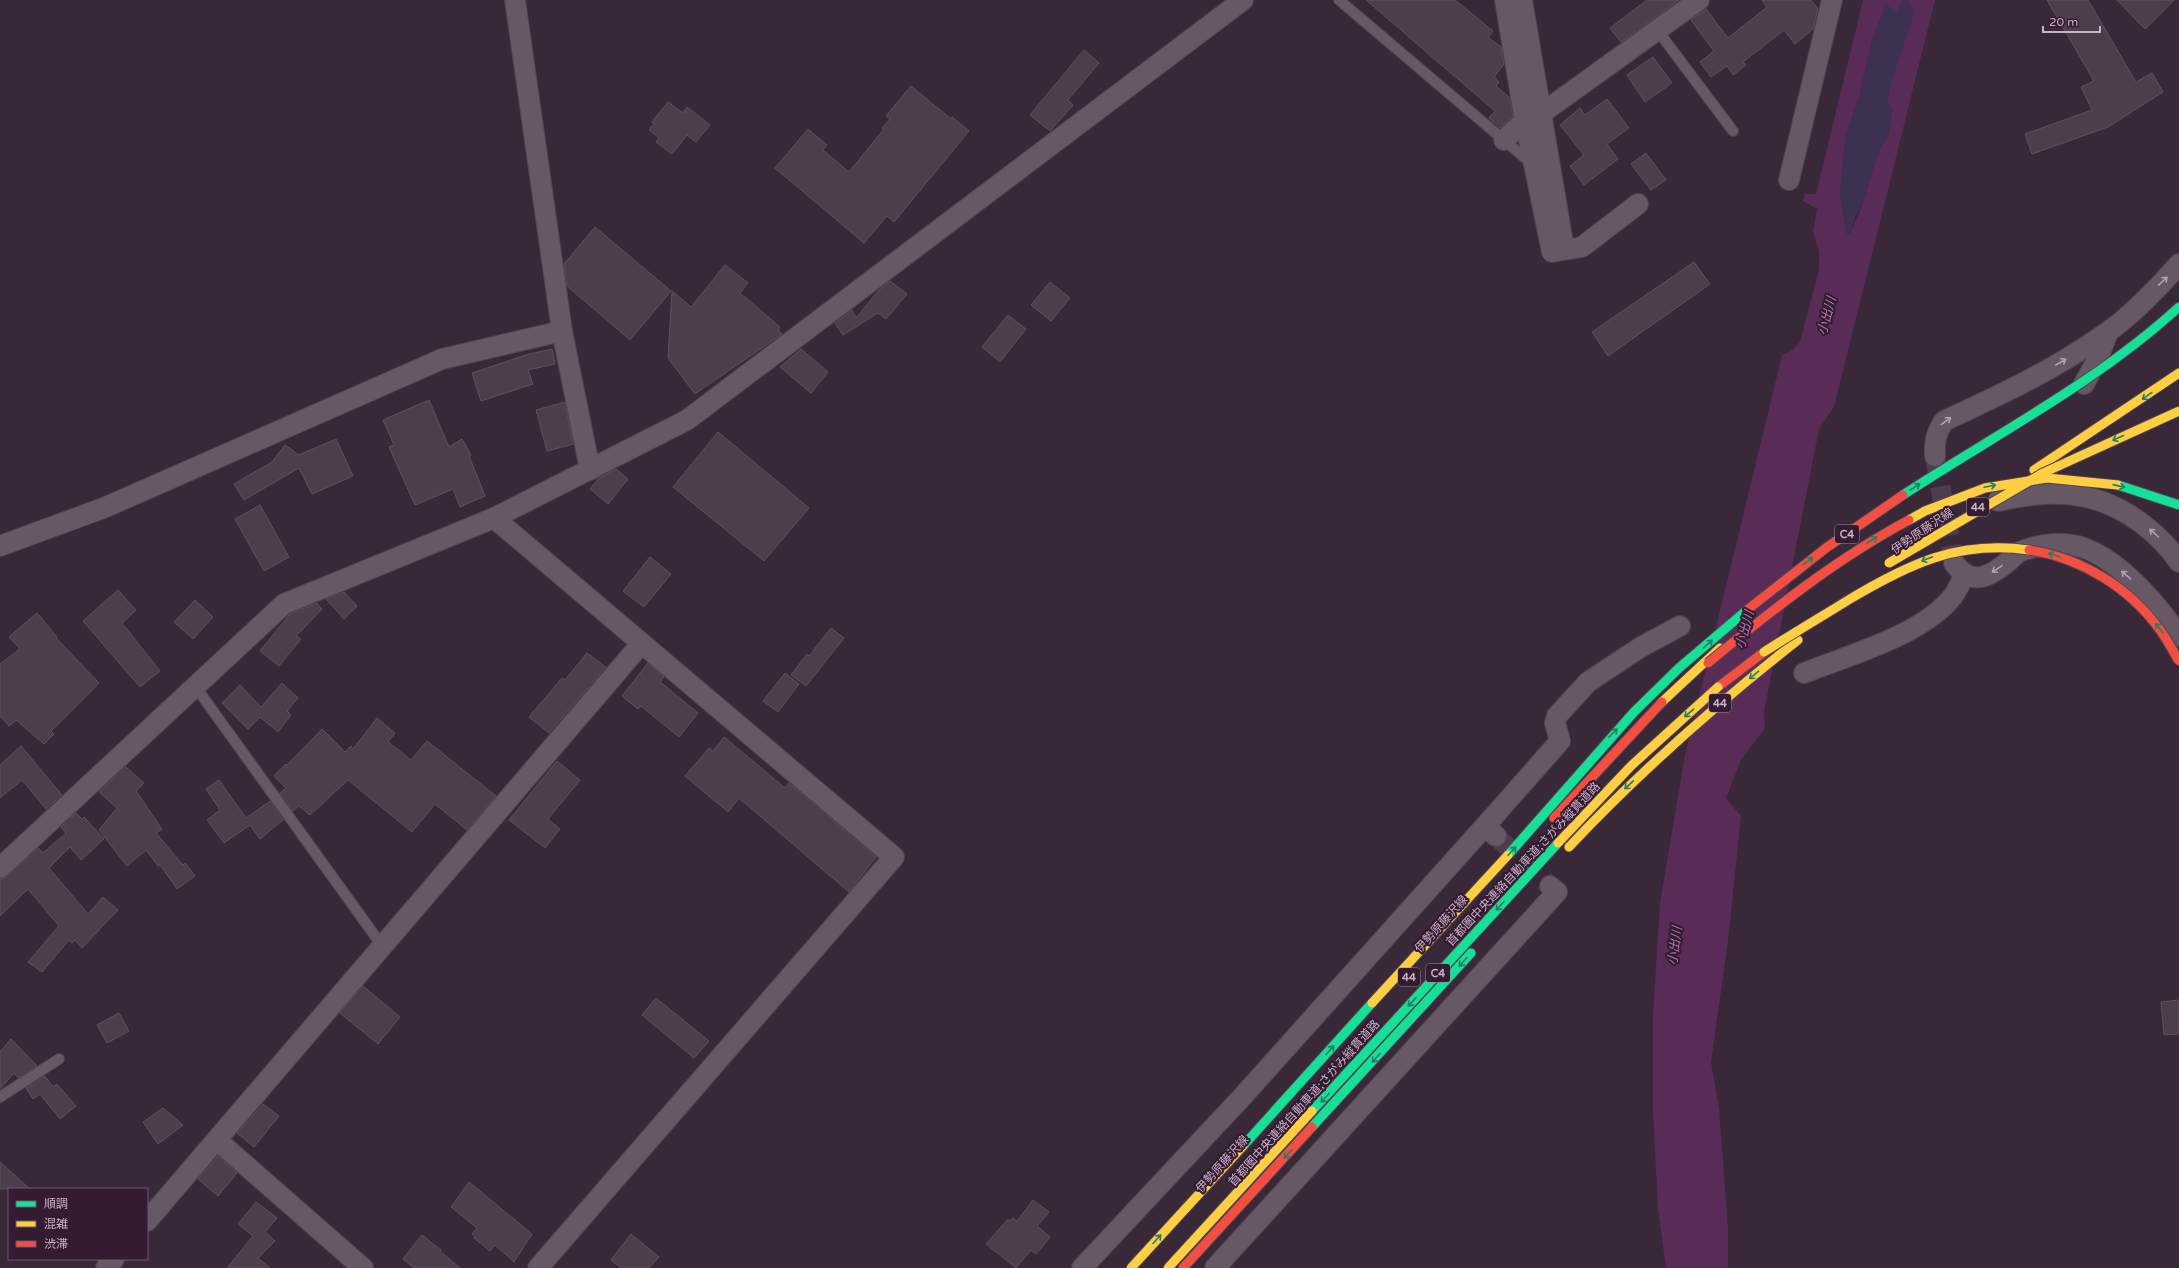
<svg xmlns="http://www.w3.org/2000/svg" width="2179" height="1268" font-family="'Varela Round','Noto Sans JP',sans-serif">
	<rect width="100%" height="100%" fill="#382838"/>
	<polygon fill="#3c314e" points="1902,0 1907,0 1914,11 1892,108 1889,134 1880,147 1863,203 1855,217 1851,234 1846,233 1840,192 1846,135 1859,97 1873,37 1886,4 1898,12"/>
	<path fill="#592b57" d="M1863 0H1902L1898 12 1886 5 1873 37 1859 97 1846 135 1840 192 1846 233 1850 234 1863 203 1880 147 1889 134 1892 108 1887 101C1893 71 1906 42 1914 12L1907 0H1935L1834 407 1819 429 1764 712 1765 728 1741 760 1726 798 1741 816 1728 941 1711 1062 1719 1108 1728 1228V1268H1666L1658 1209 1653 1113V1015L1660 903 1685 755 1782 355 1791 351 1800 342 1819 269V252L1813 231 1817 209 1803 201 1805 194H1816Z"/>
	<g fill="#4d3e4c" stroke="#60505f">
		<polygon points="1366,0 1455,0 1493,31 1488,37 1501,47 1504,64 1494,77 1499,82 1496,86 1510,98 1513,117 1500,128 1489,118 1495,111"/>
		<polygon points="1647,0 1679,0 1621,42 1610,28"/>
		<polygon points="1762,0 1811,0 1818,9 1813,29 1795,44 1784,30 1743,62 1746,65 1733,75 1727,66 1711,77 1700,62 1714,51 1691,20 1706,9 1728,38 1767,7"/>
		<polygon points="2047,0 2088,0 2136,82 2152,73 2163,92 2108,127 2032,154 2025,134 2092,110 2081,87 2094,81"/>
		<polygon points="2117,0 2174,0 2145,29"/>
		<polygon points="1084,50 1099,63 1068,100 1073,105 1050,131 1030,115"/>
		<polygon points="1653,57 1672,83 1645,102 1627,75"/>
		<polygon points="911,86 951,119 952,117 969,131 894,222 887,216 864,243 775,168 808,129 827,145 823,150 849,172 884,129 882,128 890,119 886,116"/>
		<polygon points="1607,99 1629,128 1607,144 1618,159 1584,185 1570,166 1584,155 1560,125 1580,108 1585,115"/>
		<polygon points="668,102 683,113 687,107 710,125 696,142 687,135 672,154 656,142 659,138 649,130 654,124 652,122"/>
		<polygon points="1646,153 1666,180 1651,190 1631,164"/>
		<polygon points="595,227 671,291 630,340 567,286 564,264"/>
		<polygon points="1694,262 1710,284 1608,356 1592,332"/>
		<polygon points="725,265 748,283 740,293 780,327 778,330 782,334 695,394 668,358 672,291 691,307"/>
		<polygon points="890,281 907,294 886,319 878,313 843,335 835,323 852,310 856,318 880,289"/>
		<polygon points="1050,282 1070,298 1051,321 1031,305"/>
		<polygon points="1008,315 1026,329 1000,362 982,347"/>
		<polygon points="552,349 555,364 528,370 533,384 481,401 472,373 529,354"/>
		<polygon points="801,349 828,372 811,393 780,367"/>
		<polygon points="429,400 449,447 462,439 471,455 469,456 485,496 460,507 453,489 415,505 389,447 394,445 383,420"/>
		<polygon points="565,402 573,444 547,451 536,410"/>
		<polygon points="718,432 809,508 764,561 673,487"/>
		<polygon points="336,439 353,476 312,494 299,468 244,500 234,484 272,462 285,445 299,455"/>
		<polygon points="616,469 628,479 608,504 590,489 599,478"/>
		<polygon points="260,505 289,557 264,571 235,519"/>
		<polygon points="650,557 671,574 644,607 623,591"/>
		<polygon points="118,590 136,610 122,623 160,671 140,687 83,621"/>
		<polygon points="344,592 357,606 344,619 326,599"/>
		<polygon points="195,600 213,617 193,639 174,622"/>
		<polygon points="317,603 322,609 296,636 301,639 279,666 260,651 290,614"/>
		<polygon points="37,613 57,637 56,638 99,683 51,731 54,734 44,744 16,720 9,726 0,716 0,664 20,649 9,637"/>
		<polygon points="831,628 844,638 806,686 791,675 807,654 809,656"/>
		<polygon points="587,653 606,667 549,733 529,717 562,678 565,680"/>
		<polygon points="648,663 664,677 660,682 698,713 679,737 641,706 638,709 622,696"/>
		<polygon points="785,673 799,684 778,712 763,701"/>
		<polygon points="282,683 298,698 287,711 291,715 278,732 260,717 248,729 222,703 240,685 261,707"/>
		<polygon points="377,718 395,733 388,742 411,760 427,741 496,796 467,830 435,804 412,832 348,780 310,815 299,806 293,811 280,793 286,788 274,776 286,764 287,765 322,729 345,752 351,746 353,749"/>
		<polygon points="724,737 785,788 789,783 876,857 849,892 739,798 728,812 685,776 709,748 713,751"/>
		<polygon points="21,746 62,795 46,809 22,780 0,798 0,765"/>
		<polygon points="557,761 580,780 548,819 560,829 545,848 509,820"/>
		<polygon points="126,767 144,783 136,791 162,829 156,833 183,865 185,863 195,876 177,889 160,865 158,866 146,850 127,866 99,830 117,808 99,792"/>
		<polygon points="219,780 246,818 270,801 283,820 260,839 250,825 224,843 207,820 220,810 206,789"/>
		<polygon points="76,813 82,819 84,817 104,839 81,860 70,847 49,868 88,914 103,897 118,910 82,948 75,940 72,943 69,940 42,972 28,962 59,926 28,889 0,916 0,880 8,876 38,848 43,853 66,833 61,827"/>
		<polygon points="363,986 400,1017 378,1044 340,1013"/>
		<polygon points="656,998 709,1041 694,1058 642,1015"/>
		<polygon points="2179,1000 2179,1034 2164,1035 2161,1002"/>
		<polygon points="119,1013 129,1031 107,1043 97,1025"/>
		<polygon points="11,1039 37,1066 18,1078 14,1073 0,1089 0,1052"/>
		<polygon points="45,1076 53,1087 57,1084 76,1106 60,1119 40,1094 33,1099 26,1088"/>
		<polygon points="263,1104 279,1116 254,1147 237,1133"/>
		<polygon points="163,1108 183,1125 158,1144 143,1122"/>
		<polygon points="218,1156 237,1173 218,1196 198,1179"/>
		<polygon points="0,1162 30,1189 0,1189"/>
		<polygon points="469,1182 532,1234 514,1262 495,1245 490,1251 474,1238 475,1236 472,1234 477,1228 451,1207"/>
		<polygon points="1033,1200 1049,1212 1037,1226 1050,1237 1036,1254 1031,1250 1016,1268 986,1244 1008,1219 1010,1221 1013,1218 1017,1221"/>
		<polygon points="256,1202 277,1218 265,1232 275,1241 258,1258 270,1268 227,1268 253,1236 238,1224"/>
		<polygon points="631,1234 659,1257 649,1268 621,1268 611,1260"/>
		<polygon points="422,1235 441,1250 440,1251 460,1268 414,1268 403,1259"/>
	</g>
	<g fill="none" stroke-linecap="round" stroke-linejoin="round">
		<g stroke="#4e3d4e" stroke-width="20" stroke-dasharray="20 10" stroke-linecap="butt">
			<polyline points="1935,457 1954,563"/>
			<polyline points="1500,840 1550,886"/>
		</g>
		<defs>
			<g id="lane">
				<polyline points="1339,0 1531,163"/>
				<polyline points="1658,31 1733,131"/>
				<polyline points="195,686 383,947"/>
				<polyline points="0,1097 59,1059"/>
			</g>
			<g id="street">
				<polyline points="515,0 562,331 590,470"/>
				<polyline points="1505,0 1525,121 1552,252 1582,247 1638,204"/>
				<polyline points="1522,0 1562,237"/>
				<polyline points="1504,140 1525,121 1549,108 1699,0"/>
				<polyline points="1789,180 1832,0"/>
				<polyline points="2084,384 2098,358 2108,332"/>
				<path d="M1935 456C1934 442 1936 433 1944 421 2000 395 2056 369 2106 333 2130 317 2160 286 2179 264"/>
				<path d="M1998 501C2051 489 2096 489 2141 523 2156 534 2169 547 2179 562"/>
				<polyline points="494,518 894,857 538,1268"/>
				<polyline points="0,546 106,507 442,359 562,331"/>
				<path d="M1954 563C1972 588 1991 576 2010 560 2013 557 2016 554 2019 552 2032 547 2050 543 2064 544 2108 545 2156 602 2179 636"/>
				<path d="M1804 673C1849 655 1923 635 1953 596 1958 590 1961 581 1965 574"/>
				<polyline points="1485,826 1560,741 1555,723 1557,716 1588,682 1641,647 1680,626"/>
				<polyline points="0,868 284,604 494,518 687,420 1243,0"/>
				<polyline points="218,1141 363,1268"/>
				<polyline points="147,1221 641,644"/>
				<polyline points="106,1268 114,1259"/>
				<polyline points="1082,1268 1243,1096 1485,826 1496,836"/>
				<polyline points="1215,1268 1557,892 1550,886"/>
			</g>
			<polyline id="fast" points="1312,1127 1471,953"/>
			<g id="slow">
				<polyline points="2034,470 2179,373"/>
				<polyline points="1662,702 1720,648"/>
				<path d="M1569 847C1640 771 1717 704 1798 640"/>
			</g>
			<g id="jam">
				<polyline points="1718,687 1764,652"/>
				<polyline points="1554,818 1662,702"/>
				<polyline points="1183,1268 1312,1127"/>
			</g>
		</defs>
		<use href="#lane" stroke="#4f434f" stroke-width="12"/>
		<use href="#street" stroke="#4f434f" stroke-width="22"/>
		<use href="#fast" stroke="#544554" stroke-width="11"/>
		<use href="#slow" stroke="#544554" stroke-width="11"/>
		<use href="#jam" stroke="#544554" stroke-width="11"/>
		<use href="#lane" stroke="#665865" stroke-width="10"/>
		<use href="#street" stroke="#665865" stroke-width="20"/>
		<use href="#fast" stroke="#16e098" stroke-width="9"/>
		<use href="#slow" stroke="#ffcf43" stroke-width="9"/>
		<use href="#jam" stroke="#f24e42" stroke-width="9"/>
		<defs>
			<g id="fast-bridge">
				<polyline points="2118,485 2179,505"/>
				<path d="M1903 495C1996 434 2096 383 2179 307"/>
				<polyline points="1508,855 1634,712 1679,668 1747,610"/>
				<polyline points="1312,1111 1558,843"/>
				<polyline points="1243,1146 1372,1003"/>
			</g>
			<g id="slow-bridge">
				<polyline points="1909,520 1925,511 1985,488 2047,478 2118,485"/>
				<polyline points="1889,563 2043,473 2179,411"/>
				<path d="M1764 652C1792 634 1821 617 1850 599 1909 564 1958 540 2029 550"/>
				<polyline points="1558,843 1632,765 1718,687"/>
				<polyline points="1372,1003 1508,855"/>
				<polyline points="1131,1268 1243,1146"/>
				<polyline points="1168,1268 1312,1111"/>
			</g>
			<g id="jam-bridge">
				<path d="M2029 550C2080 557 2130 588 2160 630 2167 639 2173 651 2179 661"/>
				<polyline points="1747,610 1826,548 1903,495"/>
				<path d="M1708 663C1772 610 1836 559 1909 520"/>
			</g>
		</defs>
		<use href="#fast-bridge" stroke="#534553" stroke-width="11" stroke-linecap="butt"/>
		<use href="#slow-bridge" stroke="#534553" stroke-width="11" stroke-linecap="butt"/>
		<use href="#jam-bridge" stroke="#534553" stroke-width="11" stroke-linecap="butt"/>
		<use href="#fast-bridge" stroke="#16e098" stroke-width="9"/>
		<use href="#slow-bridge" stroke="#ffcf43" stroke-width="9"/>
		<use href="#jam-bridge" stroke="#f24e42" stroke-width="9"/>
	</g>
	<defs><path id="oneway-shaft" d="M-6 0H5M1.5-3L5.5 0L1.5 3" fill="none" stroke-width="1.6" stroke-linecap="round" stroke-linejoin="round"/></defs>
	<g stroke="#b69fb4">
		<use href="#oneway-shaft" transform="translate(2163 281) rotate(-44)"/>
		<use href="#oneway-shaft" transform="translate(2061 362) rotate(-30)"/>
		<use href="#oneway-shaft" transform="translate(1946 421) rotate(-36)"/>
		<use href="#oneway-shaft" transform="translate(2154 533) rotate(-138)"/>
		<use href="#oneway-shaft" transform="translate(1997 569) rotate(146)"/>
		<use href="#oneway-shaft" transform="translate(2126 575) rotate(-139)"/>
	</g>
	<g stroke="#247e65">
		<use href="#oneway-shaft" transform="translate(2147 396) rotate(144)"/>
		<use href="#oneway-shaft" transform="translate(2118 438) rotate(156)"/>
		<use href="#oneway-shaft" transform="translate(1990 486) rotate(-12)"/>
		<use href="#oneway-shaft" transform="translate(2119 486) rotate(13)"/>
		<use href="#oneway-shaft" transform="translate(1915 487) rotate(-33)"/>
		<use href="#oneway-shaft" transform="translate(1872 540) rotate(-34)"/>
		<use href="#oneway-shaft" transform="translate(2054 555) rotate(-163)"/>
		<use href="#oneway-shaft" transform="translate(1927 559) rotate(159)"/>
		<use href="#oneway-shaft" transform="translate(1808 561) rotate(-38)"/>
		<use href="#oneway-shaft" transform="translate(2159 628) rotate(-129)"/>
		<use href="#oneway-shaft" transform="translate(1708 644) rotate(-41)"/>
		<use href="#oneway-shaft" transform="translate(1754 675) rotate(141)"/>
		<use href="#oneway-shaft" transform="translate(1689 713) rotate(139)"/>
		<use href="#oneway-shaft" transform="translate(1613 733) rotate(-45)"/>
		<use href="#oneway-shaft" transform="translate(1629 785) rotate(137)"/>
		<use href="#oneway-shaft" transform="translate(1512 851) rotate(-48)"/>
		<use href="#oneway-shaft" transform="translate(1500 906) rotate(132)"/>
		<use href="#oneway-shaft" transform="translate(1463 962) rotate(132)"/>
		<use href="#oneway-shaft" transform="translate(1412 1002) rotate(132)"/>
		<use href="#oneway-shaft" transform="translate(1330 1050) rotate(-48)"/>
		<use href="#oneway-shaft" transform="translate(1376 1058) rotate(132)"/>
		<use href="#oneway-shaft" transform="translate(1325 1098) rotate(132)"/>
		<use href="#oneway-shaft" transform="translate(1288 1154) rotate(132)"/>
		<use href="#oneway-shaft" transform="translate(1157 1239) rotate(-48)"/>
	</g>
	<g text-anchor="middle" dominant-baseline="central" stroke-width="4" stroke-linejoin="round" paint-order="stroke">
		<g fill="#331b32" stroke="#9d849b" stroke-width="1">
			<rect x="1967" y="498" width="22" height="18" rx="3"/>
			<rect x="1835" y="525" width="24" height="18" rx="3"/>
			<rect x="1709" y="694" width="22" height="18" rx="3"/>
			<rect x="1426" y="964" width="24" height="18" rx="3"/>
			<rect x="1398" y="968" width="22" height="18" rx="3"/>
		</g>
		<g font-size="11" font-weight="bold" fill="#cab1c8">
			<text x="1978" y="507">44</text>
			<text x="1847" y="534">C4</text>
			<text x="1720" y="703">44</text>
			<text x="1438" y="973">C4</text>
			<text x="1409" y="977">44</text>
		</g>
		<g font-size="12" fill="#cab1c8" stroke="#331b32">
			<text transform="translate(1922 531) rotate(-34)">伊勢原藤沢線</text>
			<text transform="translate(1523 864) rotate(-47)">首都圏中央連絡自動車道;さがみ縦貫道路</text>
			<text transform="translate(1441 924) rotate(-48)">伊勢原藤沢線</text>
			<text transform="translate(1304 1103) rotate(-48)">首都圏中央連絡自動車道;さがみ縦貫道路</text>
			<text transform="translate(1222 1164) rotate(-48)">伊勢原藤沢線</text>
		</g>
		<g font-size="13" font-style="italic" fill="#b476b2" stroke="#331b32">
			<text transform="translate(1827 316) rotate(-75)">小出川</text>
			<text transform="translate(1745 630) rotate(-75)">小出川</text>
			<text transform="translate(1675 946) rotate(-82)">小出川</text>
		</g>
	</g>
	<rect x="8" y="1188" width="140" height="72" fill="#331b32" stroke="#6f576e"/>
	<rect x="16" y="1201" width="20" height="6" fill="#16e098" stroke="#6f576e"/>
	<text x="44" y="1208" font-size="12" fill="#cab1c8">順調</text>
	<rect x="16" y="1221" width="20" height="6" fill="#ffcf43" stroke="#6f576e"/>
	<text x="44" y="1228" font-size="12" fill="#cab1c8">混雑</text>
	<rect x="16" y="1241" width="20" height="6" fill="#f24e42" stroke="#6f576e"/>
	<text x="44" y="1248" font-size="12" fill="#cab1c8">渋滞</text>
	<path d="M2043 26v6h57v-6" fill="none" stroke="#cab1c8" stroke-width="2"/>
	<text x="2049" y="26" font-size="12" fill="#cab1c8" stroke="#331b32" stroke-width="3" paint-order="stroke">20 m</text>
</svg>
